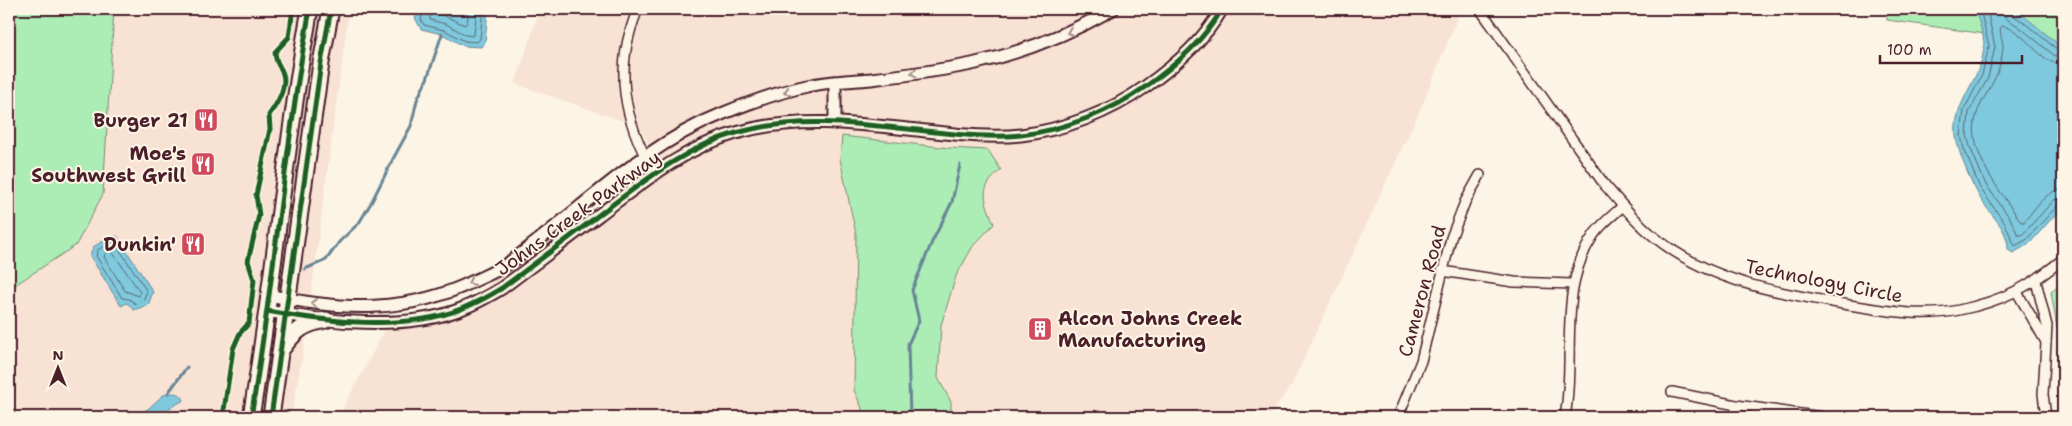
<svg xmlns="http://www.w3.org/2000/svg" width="2072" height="426" font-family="'Shantell Sans',sans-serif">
	<rect width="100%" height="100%" fill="#fcf5e5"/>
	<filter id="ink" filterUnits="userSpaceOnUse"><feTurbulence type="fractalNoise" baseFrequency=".02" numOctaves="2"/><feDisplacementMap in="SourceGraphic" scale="10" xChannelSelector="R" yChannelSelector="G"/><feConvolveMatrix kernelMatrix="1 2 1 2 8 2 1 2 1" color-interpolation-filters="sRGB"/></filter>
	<g filter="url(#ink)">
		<g fill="#f8e2d4">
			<polygon points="114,9 349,9 304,347 291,417 9,417 9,289 76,245 108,128"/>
			<polygon points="540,9 1461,9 1421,108 1292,384 1269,417 338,417 390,321 466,302 522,258 658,165 640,127 515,84"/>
		</g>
		<g fill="#acedb6" stroke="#7b8670">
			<polygon points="9,9 114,9 103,194 76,245 9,289"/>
			<polygon points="1887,9 2063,9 2063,45 1887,20"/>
			<path d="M842 136 949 148 988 150 1001 170C978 189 984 198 994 224L973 246 956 276 941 325 938 378 951 402V417H860L862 408 854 390 856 234 840 159Z"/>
			<polygon points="2063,283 2063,328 2057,328 2051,292"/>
		</g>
		<g fill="#7ec9dd" stroke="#698596">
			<polygon points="421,9 488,9 485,42 481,47 464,46 442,34 421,29 415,18"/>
			<path d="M1975 9H2011L2024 16 2063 48V206L2029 244 2013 253 2008 250C2008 229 1993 218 1982 201 1973 187 1958 153 1956 137 1952 102 1982 80 1984 46 1984 34 1978 20 1975 9Z"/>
			<polygon points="117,236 153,292 148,305 134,310 127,303 121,306 90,256 93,247 110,237"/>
			<path d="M168 393C175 393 181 393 184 400L153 417H132L148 409 162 396Z"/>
		</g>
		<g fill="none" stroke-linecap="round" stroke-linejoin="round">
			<g stroke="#5f6372" stroke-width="1">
				<polyline points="425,9 421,19 424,25 444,30 465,41 477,42 480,39 483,9"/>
				<polyline points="431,9 430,20 446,24 466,35 472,36 474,34 477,9"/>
				<polyline points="439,9 440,14 465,25 467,23 469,9"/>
				<polyline points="1980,9 1989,46 1982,75 1964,110 1961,136 1964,149 1980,188 2004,222 2015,246 2026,240 2058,205 2063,203"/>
				<polyline points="1987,9 1995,47 1988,78 1969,112 1967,135 1970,147 1986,185 2010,218 2018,235 2022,235 2054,200 2063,197"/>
				<polyline points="2003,9 2004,15 2008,20 2018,26 2055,56 2063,58"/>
				<polyline points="2009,9 2012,15 2022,21 2058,50 2063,51"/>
				<path d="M2063 65C2038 64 2025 28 2001 26 1999 32 2002 38 2003 45 2003 52 2001 61 1999 68 1994 85 1981 99 1976 116 1966 153 2003 194 2021 222H2024C2034 210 2046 190 2063 189"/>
				<polygon points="112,242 115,243 147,291 143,301 136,304 129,299 122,298 96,256 98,250"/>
				<polygon points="111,250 140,292 139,296 125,291 104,257 105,254"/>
			</g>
			<g stroke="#698596" stroke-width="3">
				<polyline points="305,269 326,260 340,241 359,223 371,203 393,159 411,126 417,100 427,79 442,34"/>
				<polyline points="168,393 187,367"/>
				<polyline points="910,417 908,344 919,321 912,290 932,242 952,202 960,165"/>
			</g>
			<defs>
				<g id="minor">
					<path d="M638 9C613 68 623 119 654 173"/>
					<path d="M1480 9 1604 184C1622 205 1642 229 1665 245 1718 283 1780 293 1843 304 1881 310 1921 318 1959 310 2003 301 2029 287 2063 259"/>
					<polyline points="1442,271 1514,282 1573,284"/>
					<polyline points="2036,281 2047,326 2043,394 2046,417"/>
					<polyline points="2017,292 2046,342"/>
					<polyline points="1672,392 1736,405 1823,417"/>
					<polyline points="1398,417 1421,361 1451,238 1465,202 1480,175"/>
					<path d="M1565 417C1576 357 1557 290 1593 236 1600 225 1613 215 1623 206"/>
					<polyline points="1736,417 1736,405"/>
				</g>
				<g id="tertiary">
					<polyline points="835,82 835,123"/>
					<path d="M269 295C341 311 409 314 476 280 487 275 499 270 509 263 580 211 641 146 724 113 751 102 779 92 807 86 828 81 850 81 871 79 905 75 939 71 972 64 1022 53 1069 34 1113 9"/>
					<path d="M267 311C324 322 406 331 461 309 476 303 489 296 502 288 535 263 568 239 600 214 643 182 684 148 736 133 801 114 869 125 935 132 963 135 993 138 1021 135 1064 130 1110 112 1145 87 1175 66 1204 40 1222 9"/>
				</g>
				<g id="trunk">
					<path d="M281 350C295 331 303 324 326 320"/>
					<path d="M251 417C274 281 285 144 310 9"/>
					<polyline points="271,417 321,63 331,9"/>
				</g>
			</defs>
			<use href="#minor" stroke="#4a1f2b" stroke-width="12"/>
			<use href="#tertiary" stroke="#4a1f2b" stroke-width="15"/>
			<use href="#trunk" stroke="#4a1f2b" stroke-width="19"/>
			<use href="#minor" stroke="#fcf5e5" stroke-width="9"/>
			<use href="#tertiary" stroke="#fcf5e5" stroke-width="11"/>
			<use href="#trunk" stroke="#fcf5e5" stroke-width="15"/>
			<defs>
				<g id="cycleway">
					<path d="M267 311C324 322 406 331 461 309 476 303 489 296 502 288 535 263 568 239 600 214 643 182 684 148 736 133 801 114 869 125 935 132 963 135 993 138 1021 135 1064 130 1110 112 1145 87 1175 66 1204 40 1222 9"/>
					<path d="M223 417 233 349 240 333 249 323 254 280 248 261 259 215 256 195 270 129 269 115C277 104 287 88 283 74 280 64 276 66 275 52L289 37 293 9"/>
					<path d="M251 417C274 281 285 144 310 9"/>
					<polyline points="271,417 321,63 331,9"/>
				</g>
			</defs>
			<use href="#cycleway" stroke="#fcf5e5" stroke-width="8"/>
			<use href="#cycleway" stroke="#1b5e20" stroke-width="5"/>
		</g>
		<defs><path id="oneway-chevron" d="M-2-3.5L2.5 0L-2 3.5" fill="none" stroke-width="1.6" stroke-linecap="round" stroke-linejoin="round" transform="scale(1.25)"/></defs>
		<g stroke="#a38a88">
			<use href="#oneway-chevron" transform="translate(1070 32) rotate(158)"/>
			<use href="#oneway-chevron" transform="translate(914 73) rotate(173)"/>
			<use href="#oneway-chevron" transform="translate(787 92) rotate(164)"/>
			<use href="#oneway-chevron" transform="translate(471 282) rotate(155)"/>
			<use href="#oneway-chevron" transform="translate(314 303) rotate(-174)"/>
		</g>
	</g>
	<defs>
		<symbol id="restaurant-square" viewBox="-11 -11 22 22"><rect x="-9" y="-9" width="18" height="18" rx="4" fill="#d1495b" stroke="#fcf5e5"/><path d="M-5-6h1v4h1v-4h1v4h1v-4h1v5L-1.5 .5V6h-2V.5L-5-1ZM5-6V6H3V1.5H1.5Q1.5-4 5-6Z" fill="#fff"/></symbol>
		<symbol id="building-square" viewBox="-11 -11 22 22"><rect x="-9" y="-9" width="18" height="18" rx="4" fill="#d1495b" stroke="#fcf5e5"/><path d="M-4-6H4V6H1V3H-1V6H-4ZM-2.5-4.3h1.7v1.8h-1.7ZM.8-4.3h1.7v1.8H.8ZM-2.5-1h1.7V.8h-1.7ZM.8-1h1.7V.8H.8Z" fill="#fff"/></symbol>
	</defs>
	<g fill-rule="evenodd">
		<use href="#restaurant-square" x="192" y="106" width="28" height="28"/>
		<use href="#restaurant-square" x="189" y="150" width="28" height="28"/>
		<use href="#restaurant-square" x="179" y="230" width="28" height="28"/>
		<use href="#building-square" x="1026" y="315" width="28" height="28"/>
	</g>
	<g text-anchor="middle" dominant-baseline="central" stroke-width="4" stroke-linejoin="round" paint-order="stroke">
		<g font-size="19" font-weight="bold" fill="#4a1f2b" stroke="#fcf5e5" text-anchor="end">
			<text x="188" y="120">Burger 21</text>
			<text x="186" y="153">Moe's<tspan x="186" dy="22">Southwest Grill</tspan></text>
			<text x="176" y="244">Dunkin'</text>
			<text x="1058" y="318" text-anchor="start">Alcon Johns Creek<tspan x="1058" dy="22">Manufacturing</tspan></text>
		</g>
		<g font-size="19" fill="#4a1f2b" stroke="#fcf5e5">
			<text transform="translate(578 213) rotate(-36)">Johns Creek Parkway</text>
			<text transform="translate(1824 281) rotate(11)">Technology Circle</text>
			<text transform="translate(1422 291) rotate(-75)">Cameron Road</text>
		</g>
	</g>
	<rect width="2072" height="426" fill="none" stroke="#fcf5e5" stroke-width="30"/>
	<rect x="15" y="15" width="2042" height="396" fill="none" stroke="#4a1f2b" stroke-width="2" filter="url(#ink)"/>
	<g transform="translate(58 368)" stroke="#fcf5e5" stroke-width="4" paint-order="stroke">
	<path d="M0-4L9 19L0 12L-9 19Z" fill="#4a1f2b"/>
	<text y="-8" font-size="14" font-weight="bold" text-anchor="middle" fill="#4a1f2b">N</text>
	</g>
	<path d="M1880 55v8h142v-8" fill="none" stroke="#4a1f2b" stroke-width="2.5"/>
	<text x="1887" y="55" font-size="15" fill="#4a1f2b" stroke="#fcf5e5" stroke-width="4" paint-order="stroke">100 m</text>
</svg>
